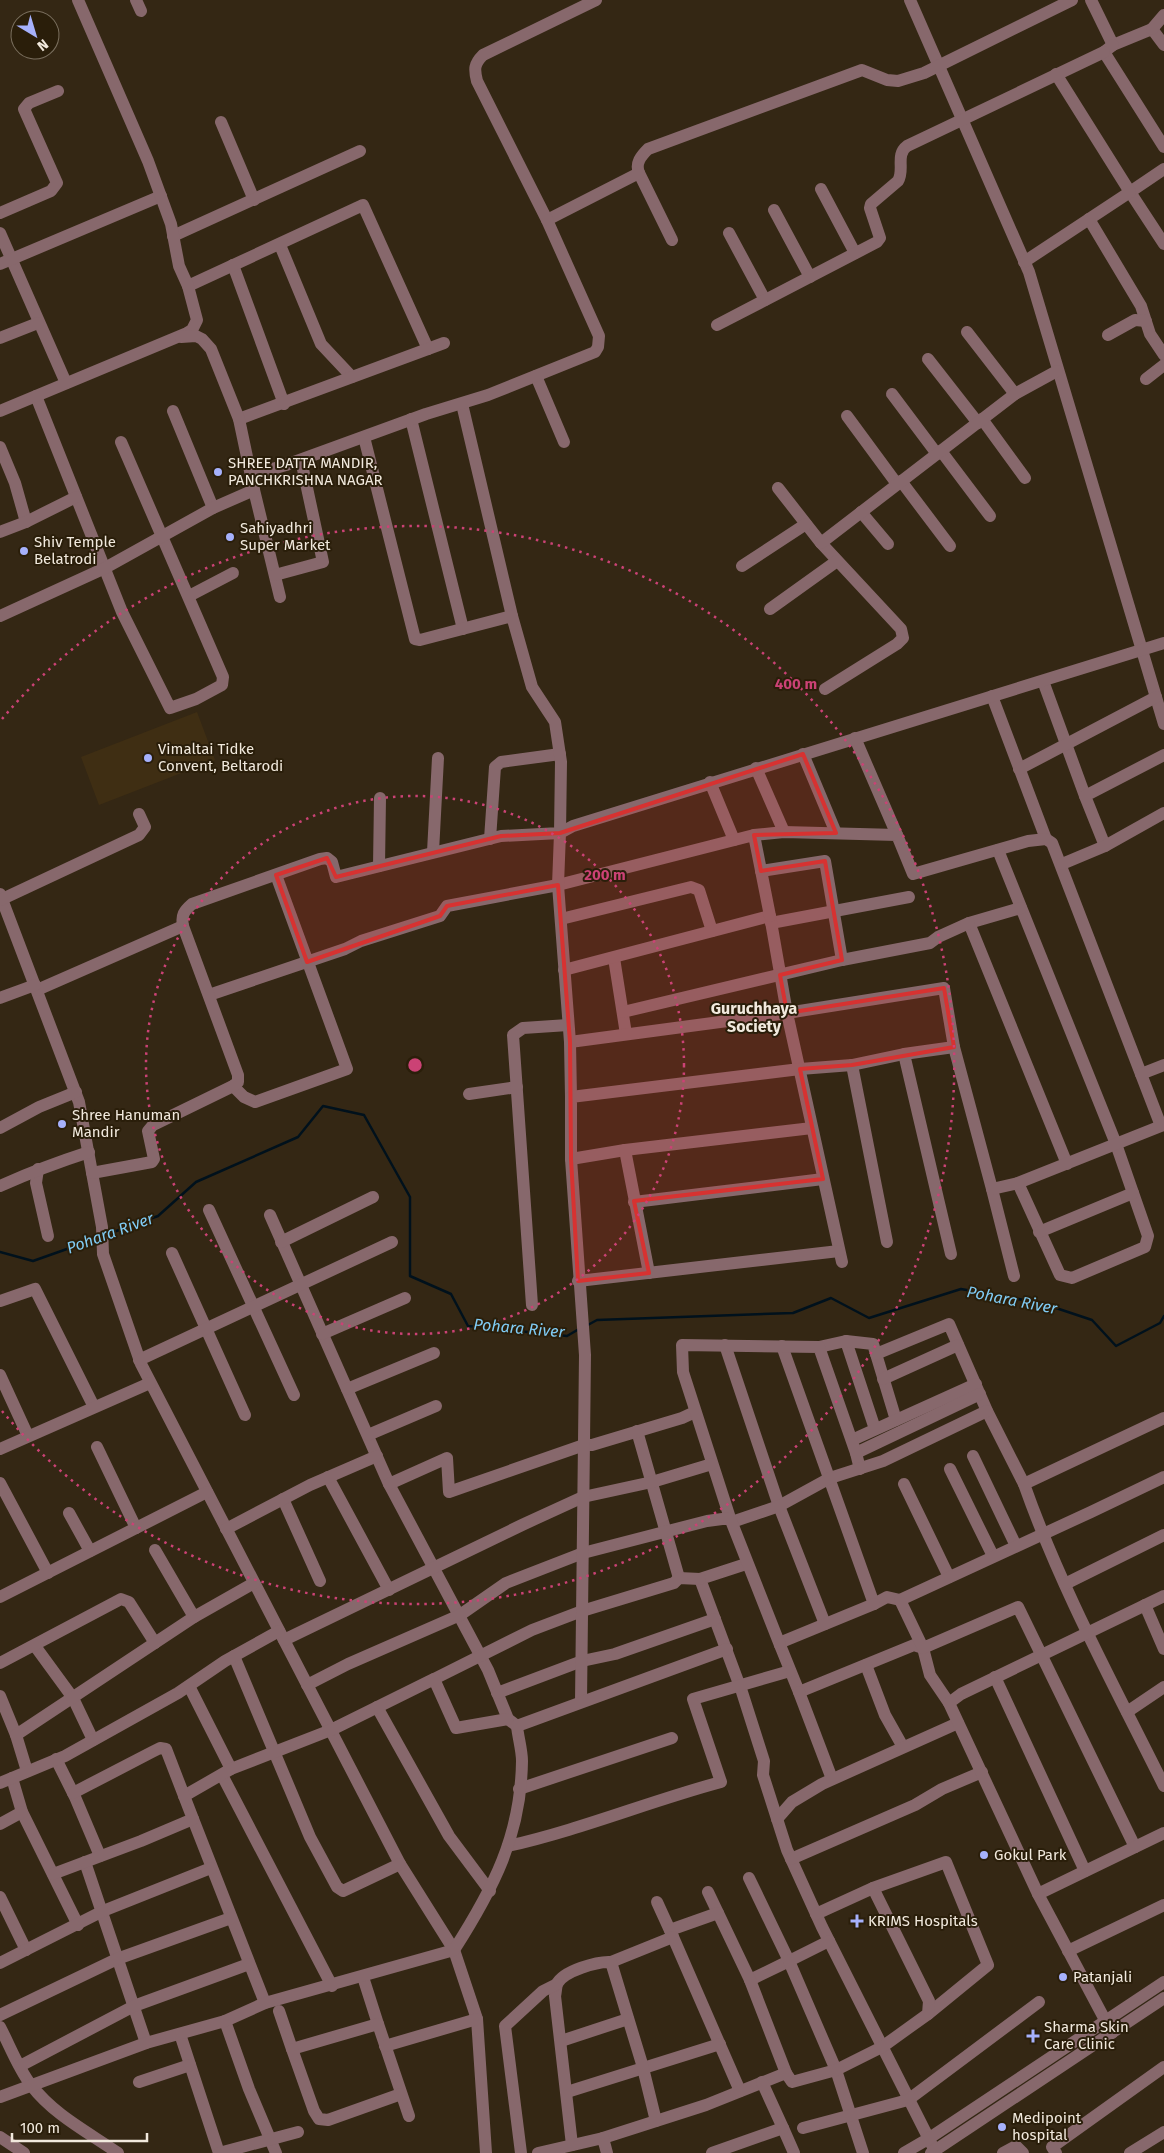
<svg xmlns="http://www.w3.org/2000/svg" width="1164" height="2153" font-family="'Fira Sans',sans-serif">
	<rect width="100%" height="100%" fill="#342714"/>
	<polygon fill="#3f2e13" points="197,712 215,760 99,805 81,757"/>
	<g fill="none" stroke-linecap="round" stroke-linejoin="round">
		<g stroke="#00111c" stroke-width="2.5">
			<polyline points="105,1235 158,1216 196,1182 298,1137 323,1106 364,1115 410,1197 410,1276 451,1294 468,1326 567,1336 579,1329"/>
			<polyline points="0,1252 33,1261 98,1238"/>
			<polyline points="586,1326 597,1320 793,1313 831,1298 869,1318 961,1289 1041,1303 1092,1320 1116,1346 1160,1323 1164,1316"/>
		</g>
		<g stroke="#87686c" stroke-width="12">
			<polyline points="136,0 141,11"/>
			<polyline points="910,0 1029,272 1164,724"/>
			<polyline points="1091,0 1113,45 1152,29 1164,45"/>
			<polyline points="1152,29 1164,15"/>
			<polyline points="1113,45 1104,52 1164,147"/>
			<polyline points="221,122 254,200"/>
			<polyline points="1164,169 1130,192 1164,244"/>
			<polyline points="639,173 672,240"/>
			<polyline points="821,189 855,253"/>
			<polyline points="774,210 810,277"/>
			<polyline points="0,213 51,191 57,183 24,109 29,103 58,91"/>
			<polyline points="1089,219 1141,306 1150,334 1164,355"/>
			<path d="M547 220 639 173C635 163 641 156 648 149L862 70 887 80 898 81 924 73 1072 0"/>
			<polyline points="0,233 66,383"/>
			<polyline points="729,233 765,300"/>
			<polyline points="173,236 360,151"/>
			<polyline points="280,245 321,344 352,377"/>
			<polyline points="1024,262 1130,192 1056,74"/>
			<polyline points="0,264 161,196"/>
			<polyline points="233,265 284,404"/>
			<polyline points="188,286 363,205 428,349"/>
			<path d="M717 325 877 242 880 238 870 208 871 204 898 181C905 170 895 155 907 146L1104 52"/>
			<polyline points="967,332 1015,394"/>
			<polyline points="1108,335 1135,320 1146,321"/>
			<polyline points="0,338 38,323"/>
			<polyline points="928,359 978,423"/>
			<polyline points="536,376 564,442"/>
			<polyline points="1146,379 1164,365"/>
			<polyline points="892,394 937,454"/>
			<polyline points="36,396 122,612 170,708 196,699 222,685 223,677 121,442"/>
			<polyline points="462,404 512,616"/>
			<polyline points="0,411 187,333 192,330 197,320 188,286 179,266 171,224 148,161 78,0"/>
			<polyline points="173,411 213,508"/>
			<polyline points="847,416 897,484"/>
			<polyline points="239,419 444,343"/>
			<polyline points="411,419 463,629"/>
			<polyline points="982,419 1025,478"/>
			<polyline points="0,447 15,483 26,522"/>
			<polyline points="941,451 990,516"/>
			<path d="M251 475 286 465 426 414 488 395 595 352 598 347 599 336 547 220 477 81C474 69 474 64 483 55L596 0"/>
			<polyline points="901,481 950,546"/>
			<polyline points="778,488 821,543 901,629 903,638 897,644 825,689"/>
			<polyline points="254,490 280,597"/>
			<polyline points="861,512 888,544"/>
			<polyline points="0,532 26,522 76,497"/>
			<polyline points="821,543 1015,394 1057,371"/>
			<polyline points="742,566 806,524"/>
			<polyline points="275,575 323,562 301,460"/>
			<polyline points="189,596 233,573"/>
			<polyline points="770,609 837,561"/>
			<polyline points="0,616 105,568 213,508 254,490 239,419 211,349 202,339 196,336 181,337"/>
			<polyline points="1043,681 1085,796"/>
			<polyline points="992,696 1046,839"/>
			<polyline points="855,738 897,835"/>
			<polyline points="803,754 836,833"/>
			<polyline points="756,768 784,832"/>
			<polyline points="1019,769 1156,697"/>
			<polyline points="710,782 734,840"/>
			<polyline points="754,835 784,832 897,835 913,874 1028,841 1046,839 1052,843 1141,1074"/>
			<polyline points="490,839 495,767 501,762 560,754"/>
			<polyline points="1105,846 1085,796 1164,755"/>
			<polyline points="998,850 1116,1144 1148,1236 1145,1247 1072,1278 1060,1275 1018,1183"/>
			<polyline points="433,852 438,758"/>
			<polyline points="1062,864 1105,846 1164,813"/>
			<polyline points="379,866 380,798"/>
			<polyline points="761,871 825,861 842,960"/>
			<polyline points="0,894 79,1102 102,1227 103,1254 141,1364 400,1864 454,1950 477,2019 486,2153"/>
			<polyline points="0,900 139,835 145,827 139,814"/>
			<polyline points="1021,908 969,923 1067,1164"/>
			<polyline points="561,919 691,887 699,890 712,931"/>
			<polyline points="771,923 909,897"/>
			<polyline points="614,958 626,1034"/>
			<polyline points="564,970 770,916 787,1013 570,1042"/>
			<polyline points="37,990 183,926"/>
			<polyline points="209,995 345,949 361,941 440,916 447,906 558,885 754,835 770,916"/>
			<polyline points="0,998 35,985"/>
			<polyline points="623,1012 842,960 930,943 938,937 969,923"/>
			<polyline points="904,1054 951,1254"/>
			<polyline points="852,1065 887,1242"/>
			<polyline points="233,1086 244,1097 255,1102 347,1069 276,875"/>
			<polyline points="469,1094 517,1087"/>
			<polyline points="571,1097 570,1042 558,885 560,833 573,826 1164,643"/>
			<polyline points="0,1128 39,1107 76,1092"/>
			<polyline points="571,1159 625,1150"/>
			<polyline points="38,1169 36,1183 48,1236"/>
			<path d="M92 1173 152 1162 154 1159 148 1131 153 1125 233 1086 238 1082V1075L183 926C181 915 184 911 192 904L320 859 327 858 332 862 336 877 501 836 560 833 561 762 555 722 532 687 512 616 420 640 415 639 364 437"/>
			<path d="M0 1186C29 1173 58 1162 89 1152"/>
			<polyline points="992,1189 1014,1276"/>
			<polyline points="634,1202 823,1179"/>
			<polyline points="209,1210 294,1395"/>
			<polyline points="270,1215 389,1484 488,1670 508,1719 517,1726"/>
			<polyline points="1039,1232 1133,1193"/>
			<polyline points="281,1242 373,1197"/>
			<polyline points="172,1253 245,1415"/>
			<polyline points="842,1262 787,1013 944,988 954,1047"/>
			<polyline points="649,1273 625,1150 812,1128"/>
			<polyline points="578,1281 839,1251"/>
			<polyline points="0,1301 35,1289 94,1407"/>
			<polyline points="532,1305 513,1035 523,1028 568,1025"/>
			<polyline points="322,1334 405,1298"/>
			<polyline points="846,1341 875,1429"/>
			<polyline points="725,1345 779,1506 825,1624"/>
			<polyline points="782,1346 874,1604 887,1597 900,1600"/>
			<polyline points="819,1347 846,1341 873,1344 896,1420"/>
			<polyline points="876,1354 949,1324 987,1411 1024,1484"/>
			<polyline points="139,1360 392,1242"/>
			<polyline points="0,1375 28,1436"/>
			<polyline points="883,1379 958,1345"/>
			<polyline points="347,1389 434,1353"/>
			<path d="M1164 1418 1024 1484C1061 1589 1115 1687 1164 1786"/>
			<polyline points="637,1431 679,1578"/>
			<polyline points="368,1435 436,1406"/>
			<polyline points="852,1440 976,1384"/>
			<polyline points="97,1447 136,1528"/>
			<polyline points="0,1449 150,1383"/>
			<polyline points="856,1453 980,1394"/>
			<polyline points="973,1456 1016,1546"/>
			<polyline points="950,1469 993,1556"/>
			<polyline points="328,1477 389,1590"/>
			<polyline points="0,1483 48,1573"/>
			<polyline points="389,1484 447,1458 449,1492 584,1445 592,1445 682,1418 695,1412"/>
			<polyline points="904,1484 949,1577"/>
			<polyline points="283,1499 320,1581"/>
			<polyline points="69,1513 90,1551"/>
			<polyline points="730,1518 683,1372 682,1345 819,1347 856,1453 860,1469"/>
			<polyline points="732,1522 779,1506 830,1478 883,1461 987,1411"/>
			<polyline points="226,1529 310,1485 377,1456"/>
			<polyline points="155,1550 194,1617"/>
			<polyline points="746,1564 700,1579 742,1692 764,1761 763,1775 787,1850 822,1927 936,2153"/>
			<polyline points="1065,1584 1164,1535"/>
			<polyline points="0,1597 207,1492"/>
			<polyline points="874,1604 784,1641 780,1645 799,1692 914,1645 923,1648 930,1675 949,1703"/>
			<polyline points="1145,1605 1164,1649"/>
			<polyline points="284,1640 522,1525 583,1497 652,1482 712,1464"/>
			<polyline points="35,1646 73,1698 93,1740"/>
			<polyline points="234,1656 310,1837 337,1887 343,1891 400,1864"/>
			<polyline points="0,1663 121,1599 129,1602 155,1643"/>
			<polyline points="866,1665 885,1715 903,1747"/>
			<polyline points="995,1677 1085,1871"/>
			<polyline points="434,1679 532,1630 582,1611 674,1583 679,1578 700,1579"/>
			<polyline points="307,1685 348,1664 460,1615 506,1583 583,1553 707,1521 730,1518 780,1645"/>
			<polyline points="189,1686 231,1769"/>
			<polyline points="799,1692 832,1779"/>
			<polyline points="497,1693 582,1661 615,1654 715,1619"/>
			<polyline points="0,1696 16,1735"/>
			<polyline points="581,1702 585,1355 571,1159 571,1097 800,1069 852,1065 904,1054 954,1047 992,1189 1018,1183 1161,1126 1141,1074 1164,1065"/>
			<polyline points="377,1707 449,1836 490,1891"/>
			<polyline points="1127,1712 1164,1687"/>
			<polyline points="56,1759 75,1797 100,1856"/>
			<polyline points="27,1771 16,1735 194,1617 254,1583"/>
			<polyline points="222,1775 332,1986"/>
			<polyline points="12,1778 22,1812 78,1925"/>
			<polyline points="0,1783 65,1756 178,1693 225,1661 279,1631"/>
			<polyline points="519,1789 672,1738"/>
			<polyline points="184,1796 231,1769 331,1730 434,1679 456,1728 508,1719"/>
			<polyline points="193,1819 265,2003"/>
			<polyline points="777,1819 792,1802 822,1784 958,1723"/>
			<polyline points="0,1824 22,1812"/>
			<path d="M508 1846C580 1830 650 1801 721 1782L693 1699 790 1671"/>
			<polyline points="1135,1847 1018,1607 923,1648 900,1600 1091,1512 1164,1477"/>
			<polyline points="791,1859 915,1805 942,1789 982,1772"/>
			<polyline points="85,1862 146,2043"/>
			<polyline points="53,1874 141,1841 193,1819 166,1749 160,1748 152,1752 73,1793"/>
			<polyline points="749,1878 789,1961 750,1980"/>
			<polyline points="873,1888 946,1862 988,1965 928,2014"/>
			<polyline points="708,1892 750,1980 786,2073"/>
			<polyline points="1038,1894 1164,1833"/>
			<polyline points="0,1897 26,1950"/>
			<polyline points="657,1902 673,1937"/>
			<polyline points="670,1930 718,1913"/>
			<polyline points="829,1941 789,1961 836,2070 863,2153"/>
			<polyline points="1068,1951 1164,1905"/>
			<polyline points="611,1962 673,1937 740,2091"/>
			<polyline points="0,1963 103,1911 211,1868"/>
			<polyline points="363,1977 378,2024"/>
			<polyline points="279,2011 292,2049 378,2024 409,2116"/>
			<polyline points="0,2015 117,1959 231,1918"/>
			<polyline points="225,2021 249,2089 276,2153"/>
			<path d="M0 2027C10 2046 18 2068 31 2085 54 2115 88 2132 118 2153"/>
			<polyline points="1112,2033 1038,1894 949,1703 961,1694 1164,1596"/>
			<polyline points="180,2034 219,2153"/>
			<polyline points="561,2041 628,2019"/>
			<polyline points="385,2046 477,2019"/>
			<polyline points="292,2049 314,2111 319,2119 328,2120 401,2094"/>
			<polyline points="20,2066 134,2006 249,1964"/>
			<polyline points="139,2082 190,2065"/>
			<polyline points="567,2092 720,2044"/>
			<path d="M0 2097 146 2043 225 2021 265 2003 454 1950C493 1889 521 1836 522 1761 522 1750 518 1737 517 1726L727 1649"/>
			<polyline points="783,2128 794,2153"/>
			<polyline points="803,2128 908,2100 1039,2002"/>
			<polyline points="0,2137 24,2153"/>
			<polyline points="603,2138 706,2105 786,2073 792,2082 836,2070 882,2047 928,2014 929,2001 873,1888 816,1914"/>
			<path d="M572 2145 555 1996C556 1992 556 1987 557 1984 563 1971 598 1961 611 1962L642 2064 656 2121"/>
			<polyline points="219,2153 298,2132"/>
			<polyline points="521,2153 505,2026 543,1991 557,1984"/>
			<polyline points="538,2153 603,2138 607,2153"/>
			<polyline points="712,2153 783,2128 762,2082"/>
			<polyline points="904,2153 928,2139 1164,1982"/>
			<polyline points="931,2153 1164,1998"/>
			<polyline points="1003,2153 1016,2146 1023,2153"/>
			<polyline points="1056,2153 1052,2147 1164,2067"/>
			<polyline points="1130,2153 1164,2132"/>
		</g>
	</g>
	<path fill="#d73231" fill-opacity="0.2" stroke="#d73231" stroke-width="4" stroke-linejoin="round" d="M803 754 836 833 754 835 761 871 825 861 842 960 780 975 787 1013 944 988 954 1047 852 1065 800 1069 823 1179 634 1201 649 1273 578 1281 571 1159 570 1042 558 885 447 906 440 916 307 962 276 875 327 858 336 877 501 836 560 833Z"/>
	<g fill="none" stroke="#cb4275" stroke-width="2.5" stroke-dasharray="2.5 5">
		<circle cx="415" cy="1065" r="269"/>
		<path d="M2 719A539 539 0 1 1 2 1411"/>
	</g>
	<g fill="#a6b1fc" stroke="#2a1e0a" stroke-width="2">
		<circle cx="218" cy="472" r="5"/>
		<circle cx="230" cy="537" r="5"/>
		<circle cx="24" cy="551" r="5"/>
		<circle cx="148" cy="758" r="5"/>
		<circle cx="62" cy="1124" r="5"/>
		<circle cx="984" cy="1855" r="5"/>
		<path d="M854.5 1913.5h5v5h5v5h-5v5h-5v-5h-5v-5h5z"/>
		<circle cx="1063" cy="1977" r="5"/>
		<path d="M1030.5 2028.5h5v5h5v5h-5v5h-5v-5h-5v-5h5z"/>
		<circle cx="1002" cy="2127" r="5"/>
	</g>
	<g text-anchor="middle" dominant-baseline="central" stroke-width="4" stroke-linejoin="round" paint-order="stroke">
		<g font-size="15" fill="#f1e9dd" stroke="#2a1e0a" text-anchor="start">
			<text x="228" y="463">SHREE DATTA MANDIR,<tspan x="228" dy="17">PANCHKRISHNA NAGAR</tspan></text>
			<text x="240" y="528">Sahiyadhri<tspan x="240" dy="17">Super Market</tspan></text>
			<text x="34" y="542">Shiv Temple<tspan x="34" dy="17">Belatrodi</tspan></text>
			<text x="158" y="749">Vimaltai Tidke<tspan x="158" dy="17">Convent, Beltarodi</tspan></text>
			<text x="72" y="1115">Shree Hanuman<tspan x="72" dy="17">Mandir</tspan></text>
			<text x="994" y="1855">Gokul Park</text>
			<text x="868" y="1921">KRIMS Hospitals</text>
			<text x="1073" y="1977">Patanjali</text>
			<text x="1044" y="2027">Sharma Skin<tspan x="1044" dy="17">Care Clinic</tspan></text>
			<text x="1012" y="2118">Medipoint<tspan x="1012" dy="17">hospital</tspan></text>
		</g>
		<g font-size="16" font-weight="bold" fill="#f1e9dd" stroke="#2a1e0a">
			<text x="754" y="1008">Guruchhaya<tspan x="754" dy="18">Society</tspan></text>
		</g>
		<g font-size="16" font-style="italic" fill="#80ccf5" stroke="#2a1e0a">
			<text transform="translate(110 1233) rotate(-20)">Pohara River</text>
			<text transform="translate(1012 1300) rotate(11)">Pohara River</text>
			<text transform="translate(519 1328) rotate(5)">Pohara River</text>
		</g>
	</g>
	<circle cx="415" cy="1065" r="8" fill="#cb4275" stroke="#2a1e0a" stroke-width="2.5"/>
	<g font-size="15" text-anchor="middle" font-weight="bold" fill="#cb4275" stroke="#2a1e0a" stroke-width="4" stroke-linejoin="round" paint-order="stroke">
		<text x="796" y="689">400 m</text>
		<text x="605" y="880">200 m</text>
	</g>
	<g transform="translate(35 35) rotate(142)"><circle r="24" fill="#2a1e0a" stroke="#7a6f5e"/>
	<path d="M0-4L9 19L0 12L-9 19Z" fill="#a6b1fc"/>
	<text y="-8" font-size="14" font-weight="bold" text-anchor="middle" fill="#f1e9dd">N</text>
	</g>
	<path d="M12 2133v8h135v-8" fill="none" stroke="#f1e9dd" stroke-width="2.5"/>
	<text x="20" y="2133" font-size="15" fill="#f1e9dd" stroke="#2a1e0a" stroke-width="4" paint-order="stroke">100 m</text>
</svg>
